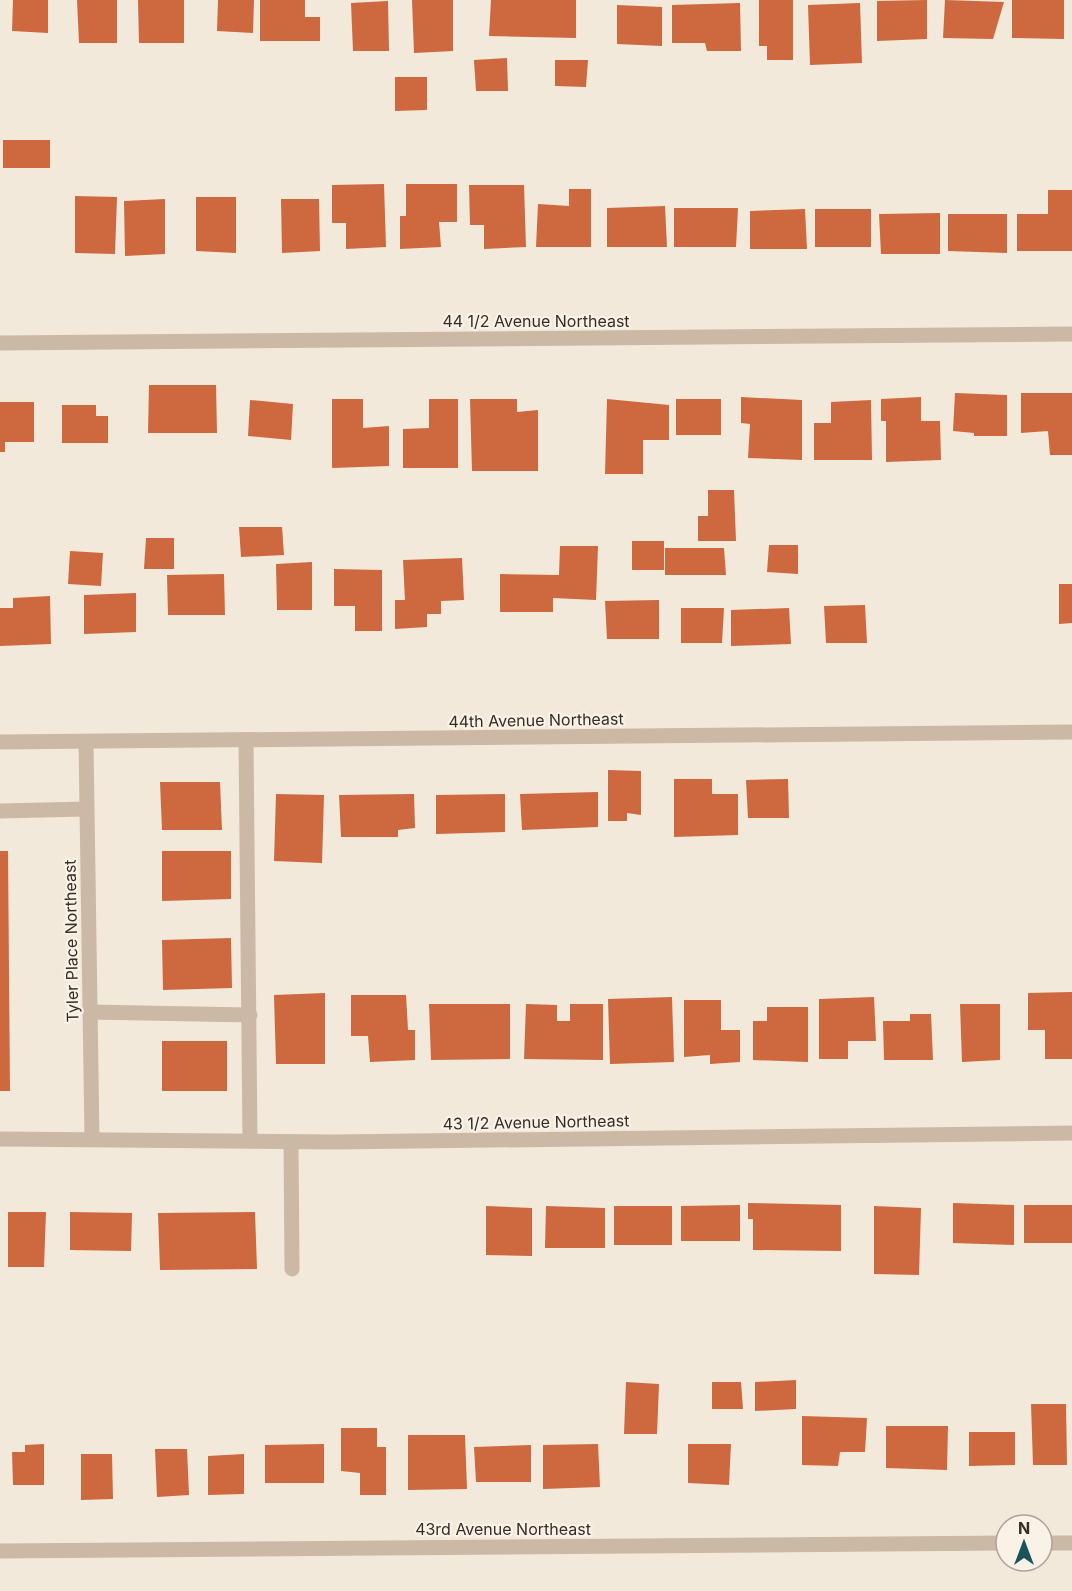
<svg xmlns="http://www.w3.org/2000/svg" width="1072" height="1591" font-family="Inter,sans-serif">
	<rect width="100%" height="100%" fill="#f3e9da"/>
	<g fill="#cd683f">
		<polygon points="13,0 48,0 48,33 12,31"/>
		<polygon points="77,0 117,0 117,43 79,43"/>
		<polygon points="138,0 184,0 184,43 139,43"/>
		<polygon points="218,0 254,0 253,33 217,31"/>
		<polygon points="260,0 305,0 305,17 320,17 320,41 260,41"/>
		<polygon points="412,0 453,0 453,51 414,53"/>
		<polygon points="491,0 576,0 576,38 489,36"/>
		<polygon points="759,0 793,0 793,60 767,60 767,46 759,46"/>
		<polygon points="927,0 927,39 877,41 877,1"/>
		<polygon points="945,0 1004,2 993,39 943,38"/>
		<polygon points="1012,0 1064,0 1064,39 1012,38"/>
		<polygon points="388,1 389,51 353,51 351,3"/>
		<polygon points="740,3 741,51 707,51 705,43 672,43 672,5"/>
		<polygon points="860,3 862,63 810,65 808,5"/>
		<polygon points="617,5 662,7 662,46 617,44"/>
		<polygon points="507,58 508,91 476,91 474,60"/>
		<polygon points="555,60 588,60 586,87 555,86"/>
		<polygon points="395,77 427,77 427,110 395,111"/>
		<rect x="3" y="140" width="47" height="28"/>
		<polygon points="384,184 386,247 346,249 346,223 332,223 332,185"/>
		<polygon points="406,184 457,184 457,222 439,222 441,247 400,249 400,216 406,216"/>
		<polygon points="469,185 524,185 526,247 484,249 484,225 470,225"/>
		<polygon points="569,189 591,189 591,247 536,247 538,204 569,206"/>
		<polygon points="1048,190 1072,190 1072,251 1017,251 1017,214 1048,214"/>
		<polygon points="75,196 117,197 115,254 75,253"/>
		<polygon points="196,197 236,197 236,253 196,251"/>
		<polygon points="165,199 165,254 125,256 124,201"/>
		<polygon points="281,199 319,199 320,251 282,253"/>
		<polygon points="665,206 667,247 607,247 607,208"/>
		<polygon points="674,208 738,208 736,247 674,247"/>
		<polygon points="805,209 807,249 750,249 750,211"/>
		<rect x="815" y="209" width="56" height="38"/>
		<polygon points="940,213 940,254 881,254 879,214"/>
		<polygon points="948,214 1007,214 1007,253 948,251"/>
		<polygon points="149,385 216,385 217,433 148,433"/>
		<polygon points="955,393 1007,395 1007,436 974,436 974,433 953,431"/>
		<polygon points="1021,393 1072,393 1072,455 1050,455 1048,431 1021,433"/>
		<polygon points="741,397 802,400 802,460 748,458 750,424 741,423"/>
		<polygon points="921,397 921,421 940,421 941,460 886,462 886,421 881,421 881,399"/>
		<polygon points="332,399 363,399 363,428 389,426 389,466 332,468"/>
		<polygon points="429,399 458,399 458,468 403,468 403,429 429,428"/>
		<polygon points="470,399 517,399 517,412 538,410 538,471 472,471"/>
		<polygon points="607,399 669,405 669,440 643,440 643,474 605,474"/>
		<rect x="676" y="399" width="45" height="36"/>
		<polygon points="250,400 293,404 291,440 248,436"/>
		<polygon points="871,400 872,460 814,460 814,423 831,423 831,402"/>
		<polygon points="0,402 34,402 34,442 5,442 5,452 0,452"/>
		<polygon points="62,405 96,405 96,416 108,416 108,443 62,443"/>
		<polygon points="708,490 734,490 736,541 698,541 698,516 708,516"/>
		<polygon points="239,527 282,527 284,555 241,557"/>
		<polygon points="146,538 174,538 174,569 144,569"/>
		<rect x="632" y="541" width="32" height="29"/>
		<polygon points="769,545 798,545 798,574 767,572"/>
		<polygon points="560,546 598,546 596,600 553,598 553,612 500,612 500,574 559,575"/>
		<polygon points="665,548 724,548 726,575 665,575"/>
		<polygon points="70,551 103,553 101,586 68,584"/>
		<polygon points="462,558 464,600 441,601 441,614 427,614 427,627 395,629 395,600 405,600 403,560"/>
		<polygon points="312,562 312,610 277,610 276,564"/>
		<polygon points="334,569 382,570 382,631 355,631 355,606 334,606"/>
		<polygon points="224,574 225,615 168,615 167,575"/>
		<polygon points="1059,584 1072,584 1072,623 1059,624"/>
		<polygon points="136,593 136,632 84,634 84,595"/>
		<polygon points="50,596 51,644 0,646 0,608 13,608 13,598"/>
		<polygon points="659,600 659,639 607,639 605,601"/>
		<polygon points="865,605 867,643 826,643 824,606"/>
		<polygon points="681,608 724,608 722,643 681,643"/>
		<polygon points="789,608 791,644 731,646 731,610"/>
		<polygon points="608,770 641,771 641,815 627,813 627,821 608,821"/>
		<polygon points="674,779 712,779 712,794 738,794 738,835 674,837"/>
		<polygon points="788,779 789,818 748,818 746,780"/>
		<polygon points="160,782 220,782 222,830 162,830"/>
		<polygon points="598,792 598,827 522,830 520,794"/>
		<polygon points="276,794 324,795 322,863 274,861"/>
		<polygon points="414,794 415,828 398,830 398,837 341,837 339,795"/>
		<polygon points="505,794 505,832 436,834 436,795"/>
		<polygon points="0,851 8,851 10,1091 0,1091"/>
		<polygon points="162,851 231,851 231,899 162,901"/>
		<polygon points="231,938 232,988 163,990 162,940"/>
		<polygon points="1072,992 1072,1059 1045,1059 1045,1030 1028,1030 1028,993"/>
		<polygon points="325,993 325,1064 276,1064 274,995"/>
		<polygon points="351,995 406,995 408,1030 415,1030 415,1060 370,1062 368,1036 351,1036"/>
		<polygon points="672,997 674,1062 610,1064 608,999"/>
		<polygon points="874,997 876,1041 848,1041 848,1059 819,1059 819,999"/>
		<polygon points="684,1000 721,1000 721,1030 740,1030 740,1062 710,1064 710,1055 684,1057"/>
		<polygon points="429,1004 510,1004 510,1059 431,1060"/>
		<polygon points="526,1004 557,1005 557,1021 570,1021 570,1004 603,1004 603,1060 524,1059"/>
		<polygon points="960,1004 1000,1004 1000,1060 962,1062"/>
		<polygon points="767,1007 808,1007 808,1062 753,1060 753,1021 767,1021"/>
		<polygon points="910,1014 931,1014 933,1060 884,1060 883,1021 910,1021"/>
		<rect x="162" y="1041" width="65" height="50"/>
		<polygon points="748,1203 841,1205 841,1251 753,1250 753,1219 748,1219"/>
		<polygon points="953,1203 1014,1205 1014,1245 953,1243"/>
		<polygon points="740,1205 740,1241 681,1241 681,1206"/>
		<rect x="1024" y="1205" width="48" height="38"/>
		<polygon points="486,1206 532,1208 532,1256 486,1255"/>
		<polygon points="546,1206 605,1208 605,1248 545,1248"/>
		<rect x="614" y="1206" width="58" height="39"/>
		<polygon points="874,1206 921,1208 919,1275 874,1274"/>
		<polygon points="8,1212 46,1212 44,1267 8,1267"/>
		<polygon points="70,1212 132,1213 131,1251 70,1250"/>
		<polygon points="255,1212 257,1269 160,1270 158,1213"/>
		<polygon points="796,1380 796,1409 755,1411 755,1382"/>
		<polygon points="626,1382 659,1384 657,1434 624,1434"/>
		<polygon points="712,1382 741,1382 743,1409 712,1409"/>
		<polygon points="1031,1404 1066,1404 1067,1465 1033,1465"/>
		<polygon points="802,1416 867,1418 865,1452 840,1452 838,1466 802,1465"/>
		<polygon points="886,1426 948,1426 947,1470 886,1468"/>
		<polygon points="341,1428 377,1428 377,1447 386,1447 386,1495 360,1495 360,1473 341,1471"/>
		<polygon points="969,1432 1015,1432 1015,1465 969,1466"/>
		<polygon points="408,1435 465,1435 467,1489 408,1490"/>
		<polygon points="44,1444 44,1485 13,1485 12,1452 25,1452 25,1445"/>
		<polygon points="324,1444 324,1483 265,1483 265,1445"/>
		<polygon points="598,1444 600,1487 543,1489 543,1445"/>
		<polygon points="688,1444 731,1444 729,1485 688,1483"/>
		<polygon points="531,1445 531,1482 476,1482 474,1447"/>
		<polygon points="155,1449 187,1449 189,1495 157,1497"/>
		<polygon points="81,1454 112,1454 113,1499 81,1500"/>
		<polygon points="244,1454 244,1494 208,1495 208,1456"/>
	</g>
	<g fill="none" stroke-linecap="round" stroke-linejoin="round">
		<g stroke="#ccb9a5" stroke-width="15">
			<polyline points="0,343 1072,334"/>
			<polyline points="246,741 250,1141"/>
			<polyline points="0,742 1072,732"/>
			<polyline points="86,742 92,1139"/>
			<polyline points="0,811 86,809"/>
			<polyline points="90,1012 250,1015"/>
			<polyline points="0,1139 335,1142 1072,1133"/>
			<polyline points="291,1142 292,1269"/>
			<polyline points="1042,1543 1072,1543"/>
			<polyline points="0,1551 1006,1543"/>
		</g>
	</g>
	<g text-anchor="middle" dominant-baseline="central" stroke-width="4.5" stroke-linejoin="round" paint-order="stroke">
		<g font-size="16" fill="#372d27" stroke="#faf2e7">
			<text x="536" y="321">44 1/2 Avenue Northeast</text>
			<text transform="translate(536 720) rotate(-1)">44th Avenue Northeast</text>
			<text transform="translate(71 941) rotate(-91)">Tyler Place Northeast</text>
			<text transform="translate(536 1122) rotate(-1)">43 1/2 Avenue Northeast</text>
			<text x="503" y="1529">43rd Avenue Northeast</text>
		</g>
	</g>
	<g transform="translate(1024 1543)"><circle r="28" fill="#faf2e7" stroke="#aca39a" stroke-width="1.5"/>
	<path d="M0-4.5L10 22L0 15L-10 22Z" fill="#1a535b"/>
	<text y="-9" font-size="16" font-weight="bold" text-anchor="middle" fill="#372d27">N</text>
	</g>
</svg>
